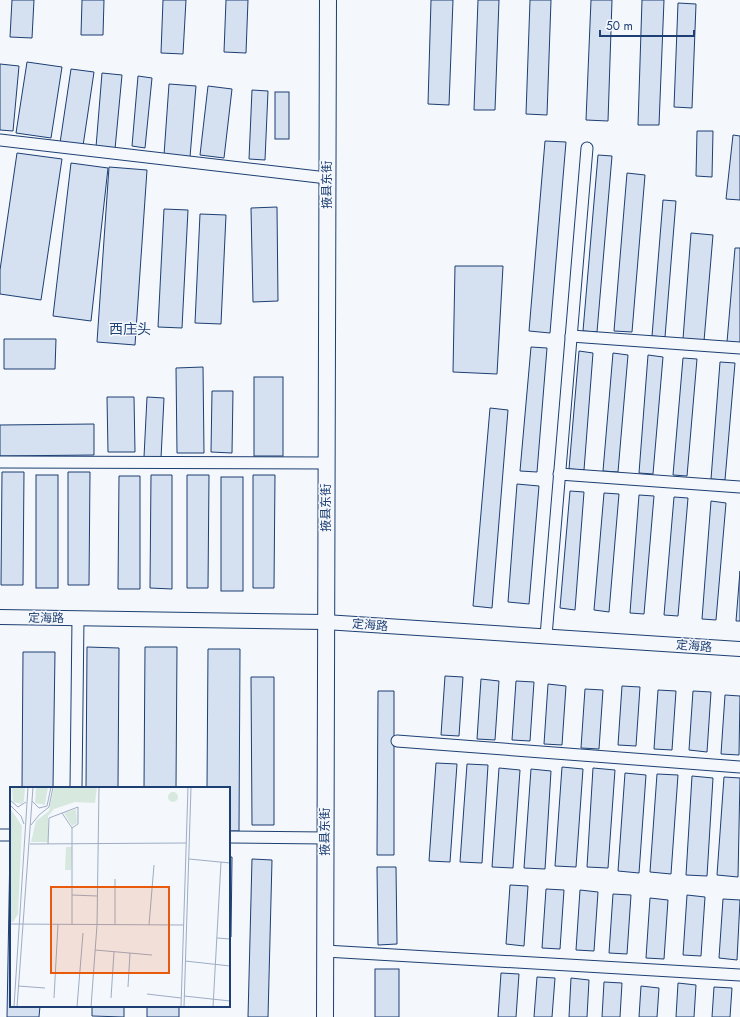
<svg xmlns="http://www.w3.org/2000/svg" width="740" height="1017" font-family="Jost,'Noto Sans SC',sans-serif">
	<rect width="100%" height="100%" fill="#f4f7fb"/>
	<g fill="#d5e0f0" stroke="#1d3f73">
		<polygon points="12,0 34,0 32,38 10,37"/>
		<polygon points="82,0 104,0 103,35 81,35"/>
		<polygon points="163,0 186,0 183,54 161,53"/>
		<polygon points="226,0 248,0 246,53 224,52"/>
		<polygon points="431,0 453,0 449,105 428,104"/>
		<polygon points="478,0 499,0 495,110 474,110"/>
		<polygon points="530,0 551,0 547,115 526,114"/>
		<polygon points="591,0 612,0 608,121 586,120"/>
		<polygon points="642,0 664,0 659,125 638,125"/>
		<polygon points="678,3 696,4 692,108 674,107"/>
		<polygon points="27,62 62,67 51,138 16,133"/>
		<polygon points="0,64 19,66 13,131 0,130"/>
		<polygon points="71,69 94,72 83,146 60,143"/>
		<polygon points="102,73 122,75 115,149 96,147"/>
		<polygon points="138,76 152,78 145,148 132,146"/>
		<polygon points="169,84 196,86 190,157 164,155"/>
		<polygon points="208,86 232,89 224,158 200,155"/>
		<polygon points="252,90 268,91 265,160 249,159"/>
		<rect x="275" y="92" width="14" height="47"/>
		<polygon points="697,131 713,131 712,177 696,176"/>
		<polygon points="733,135 740,136 740,200 726,199"/>
		<polygon points="545,141 566,142 550,333 529,331"/>
		<polygon points="17,153 62,159 41,300 0,294 0,270"/>
		<polygon points="598,155 612,156 597,332 583,331"/>
		<polygon points="71,163 108,168 91,321 53,316"/>
		<polygon points="109,167 147,170 135,345 97,342"/>
		<polygon points="627,173 645,175 632,332 614,331"/>
		<polygon points="663,200 676,201 665,337 652,336"/>
		<polygon points="277,207 278,301 253,302 251,208"/>
		<polygon points="164,209 188,210 182,328 158,327"/>
		<polygon points="200,214 226,215 221,324 195,323"/>
		<polygon points="691,233 713,235 704,341 683,339"/>
		<polygon points="735,248 740,248 740,343 727,342"/>
		<polygon points="455,266 503,266 497,374 453,372"/>
		<polygon points="4,339 56,339 55,369 4,369"/>
		<polygon points="531,347 547,348 537,472 520,471"/>
		<polygon points="579,351 593,353 584,470 569,469"/>
		<polygon points="613,353 628,355 618,472 603,471"/>
		<polygon points="648,355 663,357 653,474 639,473"/>
		<polygon points="683,358 697,359 687,476 673,475"/>
		<polygon points="720,362 735,363 725,480 711,479"/>
		<polygon points="203,367 204,453 177,453 176,368"/>
		<rect x="254" y="377" width="29" height="79"/>
		<polygon points="212,391 233,391 232,453 211,452"/>
		<polygon points="107,397 134,397 135,452 108,452"/>
		<polygon points="147,397 164,398 161,458 144,457"/>
		<polygon points="490,408 508,410 492,608 473,606"/>
		<polygon points="94,424 94,455 0,456 0,425"/>
		<polygon points="2,472 24,472 23,585 1,585"/>
		<polygon points="68,472 90,472 89,585 68,585"/>
		<rect x="36" y="475" width="22" height="113"/>
		<polygon points="151,475 172,475 172,589 150,588"/>
		<polygon points="187,475 209,475 208,588 187,588"/>
		<polygon points="253,475 275,475 274,588 253,588"/>
		<polygon points="119,476 140,476 140,589 118,589"/>
		<rect x="221" y="477" width="22" height="114"/>
		<polygon points="517,484 539,486 529,604 508,602"/>
		<polygon points="570,491 584,492 575,610 560,608"/>
		<polygon points="604,493 619,494 609,612 594,610"/>
		<polygon points="639,495 654,496 644,614 630,613"/>
		<polygon points="674,497 688,498 678,616 664,615"/>
		<polygon points="711,501 726,503 716,620 702,619"/>
		<polygon points="740,571 740,621 736,621"/>
		<polygon points="87,647 119,648 118,788 86,788"/>
		<polygon points="145,647 177,647 176,788 144,788"/>
		<polygon points="208,649 240,649 239,831 229,831 229,788 207,788"/>
		<polygon points="23,652 55,652 53,788 22,788"/>
		<polygon points="445,676 463,677 459,736 441,735"/>
		<polygon points="251,677 274,677 274,825 252,825"/>
		<polygon points="481,679 499,681 495,740 477,739"/>
		<polygon points="516,681 534,682 530,741 512,740"/>
		<polygon points="548,684 566,686 562,745 544,744"/>
		<polygon points="622,686 640,687 636,746 618,745"/>
		<polygon points="585,689 603,690 599,749 581,748"/>
		<polygon points="658,690 676,691 672,750 654,749"/>
		<polygon points="378,691 394,691 394,855 377,855"/>
		<polygon points="693,691 711,692 707,752 689,750"/>
		<polygon points="725,695 740,696 739,755 721,754"/>
		<polygon points="436,763 457,764 450,862 429,861"/>
		<polygon points="467,764 488,765 482,863 460,862"/>
		<polygon points="562,767 583,769 576,867 555,866"/>
		<polygon points="499,768 520,770 513,868 492,867"/>
		<polygon points="593,768 615,770 608,868 587,867"/>
		<polygon points="531,769 551,771 545,869 524,868"/>
		<polygon points="625,773 646,775 639,873 618,871"/>
		<polygon points="657,774 678,775 671,874 650,872"/>
		<polygon points="692,776 713,778 707,876 686,875"/>
		<polygon points="724,777 740,778 738,877 717,875"/>
		<polygon points="10,846 11,846 11,1006 40,1006 39,1017 7,1017"/>
		<polygon points="229,857 232,857 231,937 229,937"/>
		<polygon points="252,859 272,860 268,1017 248,1017"/>
		<polygon points="377,867 396,867 397,944 378,945"/>
		<polygon points="510,885 528,886 524,946 506,944"/>
		<polygon points="546,889 564,890 560,949 542,948"/>
		<polygon points="580,890 598,892 594,951 576,950"/>
		<polygon points="613,894 631,895 627,954 609,953"/>
		<polygon points="687,895 705,897 701,956 683,955"/>
		<polygon points="650,898 668,900 664,959 646,958"/>
		<polygon points="723,899 740,900 737,960 719,958"/>
		<rect x="375" y="969" width="24" height="48"/>
		<polygon points="501,973 519,974 516,1017 498,1017"/>
		<polygon points="537,977 555,978 552,1017 534,1017"/>
		<polygon points="571,978 589,980 587,1017 569,1017"/>
		<polygon points="604,982 622,983 620,1017 602,1017"/>
		<polygon points="678,983 696,985 694,1017 676,1017"/>
		<polygon points="641,986 659,988 657,1017 639,1017"/>
		<polygon points="714,987 732,988 730,1017 712,1017"/>
		<polygon points="92,1006 124,1006 124,1017 92,1016"/>
		<rect x="147" y="1006" width="32" height="11"/>
	</g>
	<g fill="none" stroke-linecap="round" stroke-linejoin="round">
		<defs>
			<g id="minor">
				<polyline points="0,140 327,178"/>
				<polyline points="571,336 740,348"/>
				<polyline points="0,462 326,463"/>
				<polyline points="559,474 740,487"/>
				<polyline points="546,636 587,148"/>
				<polyline points="397,741 740,767"/>
				<polyline points="76,788 78,618"/>
				<polyline points="0,835 11,835"/>
				<polyline points="229,837 325,838"/>
				<polyline points="325,951 740,975"/>
			</g>
			<polyline id="tertiary" points="0,617 325,622 740,649"/>
			<polyline id="secondary" points="325,1017 328,0"/>
		</defs>
		<use href="#minor" stroke="#1d3f73" stroke-width="13"/>
		<use href="#tertiary" stroke="#1d3f73" stroke-width="16"/>
		<use href="#secondary" stroke="#1d3f73" stroke-width="18"/>
		<use href="#minor" stroke="#f4f7fb" stroke-width="11"/>
		<use href="#tertiary" stroke="#f4f7fb" stroke-width="14"/>
		<use href="#secondary" stroke="#f4f7fb" stroke-width="16"/>
	</g>
	<g text-anchor="middle" dominant-baseline="central" stroke-width="3" stroke-linejoin="round" paint-order="stroke">
		<g font-size="12" fill="#1d3f73" stroke="#f4f7fb">
			<text transform="translate(327 185) rotate(-90)">掖县东街</text>
			<text transform="translate(326 508) rotate(-90)">掖县东街</text>
			<text transform="translate(46 618) rotate(1)">定海路</text>
			<text transform="translate(370 625) rotate(4)">定海路</text>
			<text transform="translate(694 646) rotate(4)">定海路</text>
			<text transform="translate(325 832) rotate(-90)">掖县东街</text>
		</g>
		<g font-size="14" fill="#1d3f73" stroke="#f4f7fb">
			<text x="130" y="329">西庄头</text>
		</g>
	</g>
	<g transform="translate(10 787)">
		<rect width="220" height="220" fill="#f4f7fb"/>
		<path d="M2 0H15L14 14 12 17 3 15ZM26 0H38L35 18 25 16ZM44 0H87L85 16 65 15 44 22 38 29V55H21L26 34 39 24ZM158 10a5 5 0 1 1 10 0a5 5 0 1 1-10 0ZM0 21 12 39 8 127 3 135H0ZM66 22 67 36 62 39 54 26ZM56 60H62L61 83H55Z" fill="#d7e8df"/>
		<path fill="none" stroke="#9eadc5" stroke-width="1" d="M0 13 8 20 16 15M22 14 29 21 37 19 41 0M0 18 11 29 14 37M52 26 62 41M21 38 29 28 39 20 43 0M20 57 176 56M38 57 39 31 68 20V37L62 41V138M179 72 220 76M62 108 87 109M0 137 173 138M105 138V92M139 138 144 78M207 151 220 152M85 163 142 168M175 174 220 179M8 199 35 201M118 200 120 166M137 207 171 211M174 209 220 214M44 211 48 137M101 211 104 165M4 220 18 0M7 220 23 0M67 220 73 146M81 220 87 138 89 0M171 220 178 0M174 220 181 0M203 220 211 75"/>
		<path fill="#e8590c" fill-opacity="0.15" stroke="#e8590c" stroke-width="2" d="M41 100H159V186H41Z"/>
		<rect width="220" height="220" fill="none" stroke="#1d3f73" stroke-width="2"/>
	</g>
	<path d="M600 30v6h94v-6" fill="none" stroke="#1d3f73" stroke-width="2"/>
	<text x="606" y="30" font-size="12" fill="#1d3f73" stroke="#f4f7fb" stroke-width="3" paint-order="stroke">50 m</text>
</svg>
